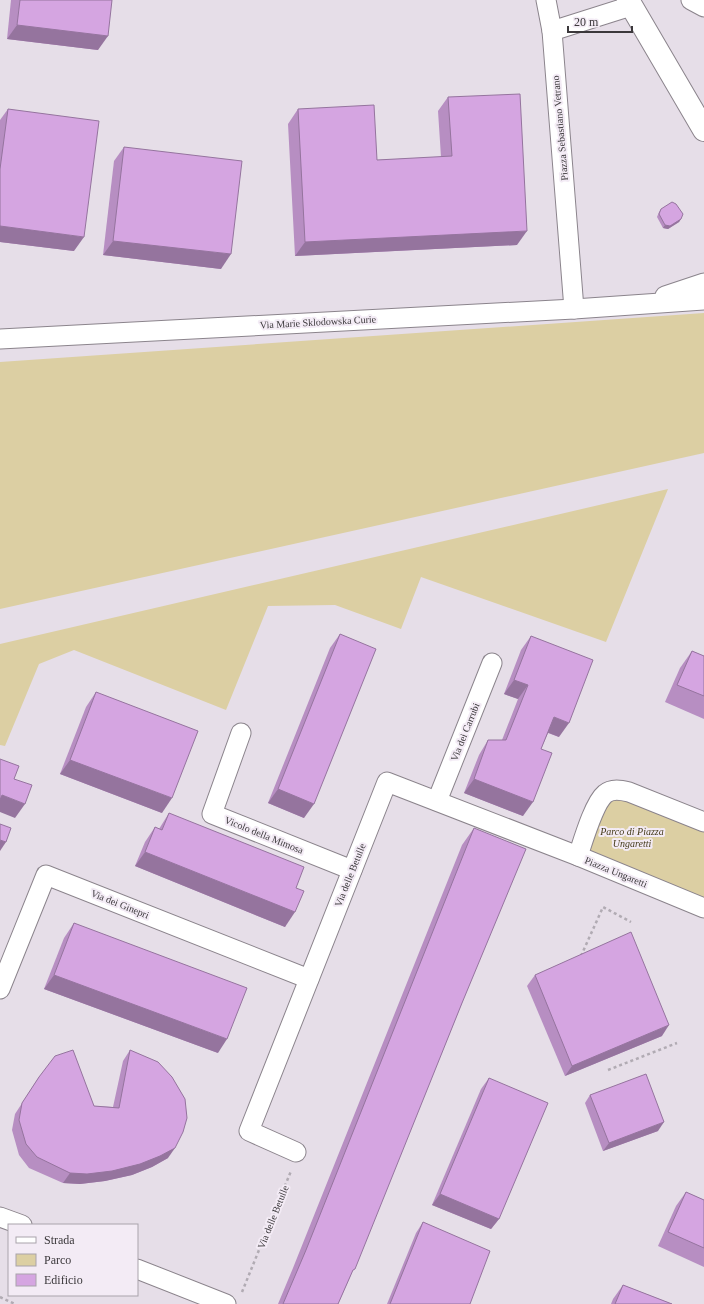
<svg xmlns="http://www.w3.org/2000/svg" width="704" height="1304" font-family="Georgia,serif">
	<rect width="100%" height="100%" fill="#e6dee8"/>
	<g fill="#dccfa3">
		<polygon points="704,313 704,453 0,609 0,362"/>
		<polygon points="668,489 606,642 421,577 401,629 335,605 268,606 226,710 74,650 39,664 5,746 0,745 0,644"/>
		<polygon points="617,790 704,828 704,906 573,854"/>
	</g>
	<g fill="none" stroke-linecap="round" stroke-linejoin="round">
		<defs>
			<g id="minor">
				<polyline points="546,0 552,31"/>
				<polyline points="691,0 704,7"/>
				<polyline points="665,296 704,283"/>
				<polyline points="574,309 552,31 631,6"/>
				<polyline points="0,339 574,309 704,300"/>
				<polyline points="241,733 212,814 352,870"/>
				<polyline points="437,801 492,663"/>
				<path d="M578 856C583 841 594 803 605 794 612 788 621 790 629 792L704 822"/>
				<polyline points="0,989 46,875 309,979"/>
				<polyline points="296,1152 249,1131 387,782 578,856 704,908"/>
				<polyline points="0,1217 22,1225"/>
				<polyline points="137,1269 226,1304"/>
			</g>
			<polyline id="tertiary" points="628,0 704,130"/>
		</defs>
		<use href="#minor" stroke="#8b848c" stroke-width="21"/>
		<use href="#tertiary" stroke="#8b848c" stroke-width="24"/>
		<g stroke="#b1abb3" stroke-width="2.5" stroke-dasharray="3 3" stroke-linecap="butt">
			<polyline points="581,956 603,907 631,922"/>
			<polyline points="608,1070 677,1043"/>
			<polyline points="242,1292 291,1171"/>
			<polyline points="0,1297 15,1304"/>
		</g>
		<use href="#minor" stroke="#fff" stroke-width="19"/>
		<use href="#tertiary" stroke="#fff" stroke-width="22"/>
	</g>
	<g fill="#b78ec2">
		<polygon points="11,0 112,0 98,50 7,39"/>
		<polygon points="448,97 517,245 295,256 288,124 298,109 377,160 441,157 438,111"/>
		<polygon points="8,109 74,251 0,242 0,120"/>
		<polygon points="124,147 221,269 103,255 114,161"/>
		<polygon points="661,209 681,219 679,222 668,229 663,228 657,217 659,212"/>
		<polygon points="340,634 304,818 268,803 330,648"/>
		<polygon points="531,636 559,737 548,733 541,749 523,816 464,793 479,755 488,740 502,740 518,699 504,694 521,650"/>
		<polygon points="692,651 704,656 704,719 665,702 680,668"/>
		<polygon points="96,692 162,813 60,774 86,707"/>
		<polygon points="169,813 296,888 285,927 135,866 145,842 155,827 159,829"/>
		<polygon points="474,828 462,1003 350,1277 338,1304 278,1304 293,1268 462,845"/>
		<polygon points="74,923 218,1053 44,989 64,938"/>
		<polygon points="535,975 662,1036 565,1076 527,986"/>
		<polygon points="130,1050 168,1158 152,1167 132,1175 105,1181 80,1184 63,1183 29,1168 19,1155 12,1130 15,1114 39,1077 94,1106 113,1107 123,1061"/>
		<polygon points="489,1078 499,1219 491,1229 432,1205 481,1089"/>
		<polygon points="590,1095 658,1131 603,1151 585,1103"/>
		<polygon points="686,1192 704,1200 704,1267 658,1246 676,1206"/>
		<polygon points="423,1222 470,1304 387,1304 416,1233"/>
		<polygon points="623,1285 672,1304 611,1304 613,1299"/>
	</g>
	<g fill="#95749e">
		<polygon points="17,25 108,36 98,50 7,39"/>
		<polygon points="681,219 679,222 668,229 663,228 665,225"/>
		<polygon points="0,226 84,237 74,251 0,242"/>
		<polygon points="527,231 517,245 295,256 305,242"/>
		<polygon points="113,241 231,254 221,269 103,255"/>
		<polygon points="514,680 528,685 518,699 504,694"/>
		<polygon points="554,717 569,723 559,737 544,731"/>
		<polygon points="70,760 172,798 162,813 60,774"/>
		<polygon points="474,779 533,802 523,816 464,793"/>
		<polygon points="278,789 314,804 304,818 268,803"/>
		<polygon points="2,795 25,804 15,818 0,812 0,798"/>
		<polygon points="0,840 6,842 0,851"/>
		<polygon points="145,852 295,912 285,927 135,866"/>
		<polygon points="54,975 227,1039 218,1053 44,989"/>
		<polygon points="669,1025 662,1036 565,1076 572,1066"/>
		<polygon points="664,1122 658,1131 603,1151 609,1143"/>
		<polygon points="175,1148 168,1158 152,1167 132,1175 105,1181 80,1184 63,1183 70,1173"/>
		<polygon points="440,1194 499,1219 491,1229 432,1205"/>
	</g>
	<g fill="#d5a5e1" stroke="#95749e">
		<polygon points="20,0 112,0 108,36 17,25"/>
		<polygon points="520,94 527,231 305,242 298,109 374,105 377,160 452,156 448,97"/>
		<polygon points="8,109 99,121 84,237 0,226 0,169"/>
		<polygon points="124,147 242,161 231,254 113,241"/>
		<polygon points="672,202 676,204 683,214 681,219 670,226 665,225 659,214 661,209"/>
		<polygon points="340,634 376,649 314,804 278,789"/>
		<polygon points="531,636 593,660 569,723 554,717 541,749 552,753 533,802 474,779 488,740 506,740 528,685 514,680"/>
		<polygon points="692,651 704,656 704,696 677,685"/>
		<polygon points="96,692 198,731 172,798 70,760"/>
		<polygon points="0,759 19,766 14,779 32,785 25,804 2,795 0,800"/>
		<polygon points="169,813 304,867 296,888 304,891 295,912 145,852 155,827 162,830"/>
		<polygon points="0,824 11,828 6,842 0,840"/>
		<polygon points="474,828 526,849 462,1003 355,1269 353,1270 338,1304 283,1304 306,1250"/>
		<polygon points="74,923 247,988 227,1039 54,975"/>
		<polygon points="631,932 669,1025 572,1066 535,975"/>
		<polygon points="73,1050 94,1106 119,1108 130,1050 158,1062 172,1077 185,1099 187,1118 183,1132 175,1148 160,1156 140,1164 112,1171 87,1174 70,1173 37,1157 26,1144 19,1120 22,1103 39,1077 55,1056"/>
		<polygon points="646,1074 664,1122 609,1143 590,1095"/>
		<polygon points="489,1078 548,1103 499,1219 440,1194"/>
		<polygon points="686,1192 704,1200 704,1248 668,1232"/>
		<polygon points="423,1222 490,1251 470,1304 390,1304"/>
		<polygon points="623,1285 672,1304 615,1304"/>
	</g>
	<g text-anchor="middle" dominant-baseline="central" stroke-width="4" stroke-linejoin="round" paint-order="stroke">
		<g font-size="10" fill="#3b383b" stroke="#f3ebf5">
			<text transform="translate(560 128) rotate(-95)">Piazza Sebastiano Vetrano</text>
			<text transform="translate(318 322) rotate(-3)">Via Marie Sklodowska Curie</text>
			<text transform="translate(465 732) rotate(-68)">Via dei Carrubi</text>
			<text transform="translate(264 835) rotate(22)">Vicolo della Mimosa</text>
			<text transform="translate(616 872) rotate(22)">Piazza Ungaretti</text>
			<text transform="translate(350 875) rotate(-68)">Via delle Betulle</text>
			<text transform="translate(120 904) rotate(22)">Via dei Ginepri</text>
			<text transform="translate(273 1217) rotate(-68)">Via delle Betulle</text>
		</g>
		<g font-size="10" font-style="italic" fill="#453b1a" stroke="#f3ebf5">
			<text x="632" y="831">Parco di Piazza<tspan x="632" dy="12">Ungaretti</tspan></text>
		</g>
	</g>
	<rect x="8" y="1224" width="130" height="72" fill="#f3ebf5" stroke="#a9a3ab"/>
	<rect x="16" y="1237" width="20" height="6" fill="#ffffff" stroke="#a9a3ab"/>
	<text x="44" y="1244" font-size="12" fill="#3b383b">Strada</text>
	<rect x="16" y="1254" width="20" height="12" fill="#dccfa3" stroke="#a9a3ab"/>
	<text x="44" y="1264" font-size="12" fill="#3b383b">Parco</text>
	<rect x="16" y="1274" width="20" height="12" fill="#d5a5e1" stroke="#a9a3ab"/>
	<text x="44" y="1284" font-size="12" fill="#3b383b">Edificio</text>
	<path d="M568 26v6h64v-6" fill="none" stroke="#3b383b" stroke-width="2"/>
	<text x="574" y="26" font-size="12" fill="#3b383b" stroke="#f3ebf5" stroke-width="3" paint-order="stroke">20 m</text>
</svg>
